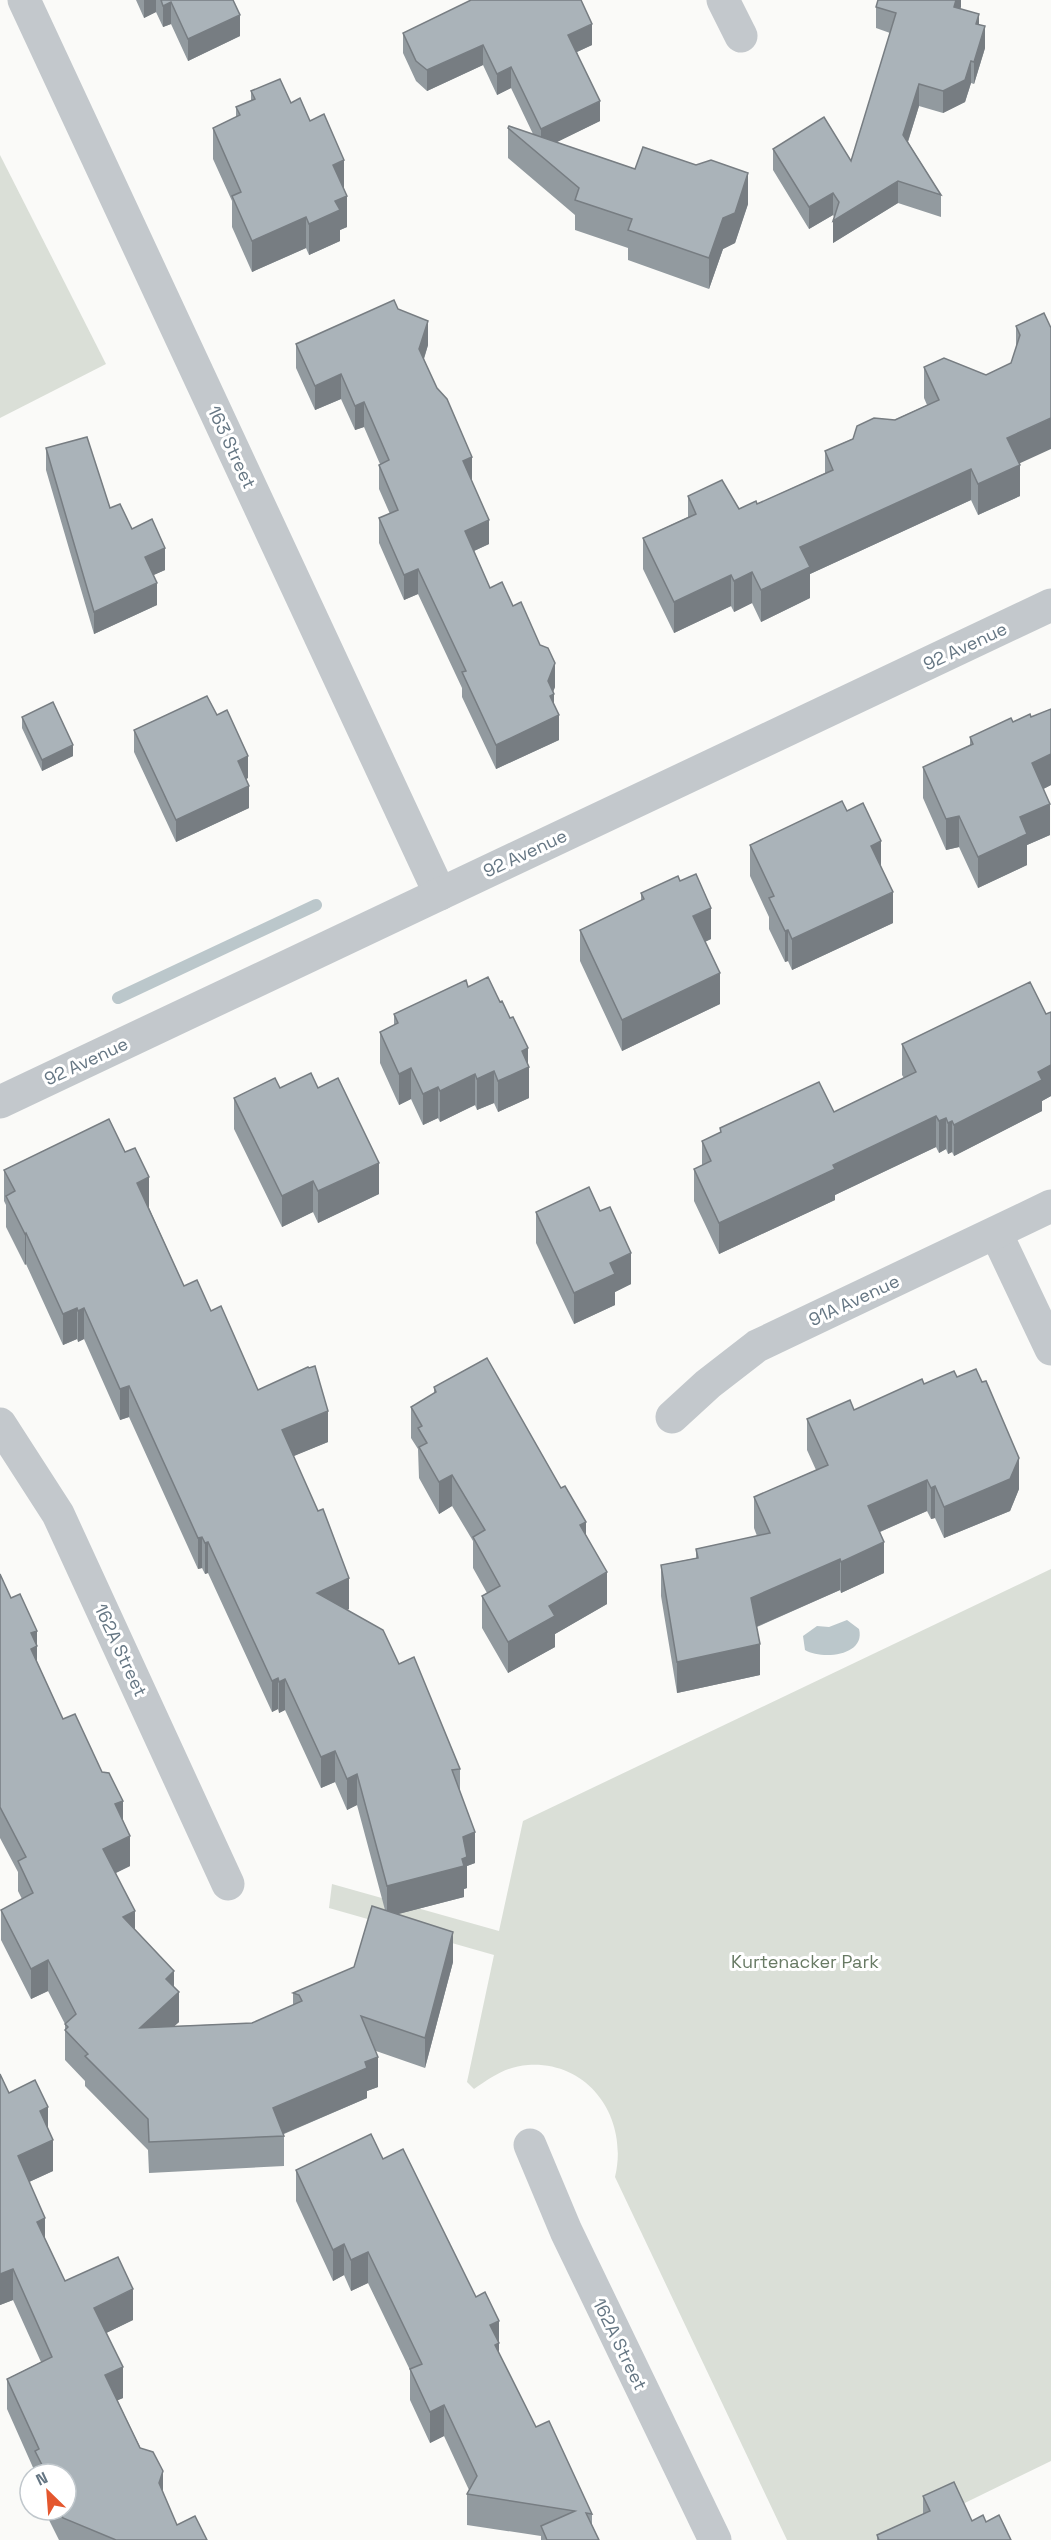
<svg xmlns="http://www.w3.org/2000/svg" width="1051" height="2540" font-family="'Space Grotesk',sans-serif">
	<rect width="100%" height="100%" fill="#fafaf8"/>
	<g fill="#dadfd7">
		<polygon points="0,155 106,364 0,418"/>
		<path d="M1051 1569V2461L889 2540H787L615 2177C629 2119 590 2061 528 2065 507 2066 490 2078 474 2089L467 2082 494 1955 329 1908 332 1884 499 1931 523 1821Z"/>
	</g>
	<path fill="#bbc7cb" d="M847 1620 859 1629C866 1656 822 1660 805 1650L803 1636 817 1626 829 1627Z"/>
	<g fill="none" stroke-linecap="round" stroke-linejoin="round">
		<polyline stroke="#bbc7cb" stroke-width="12" points="118,998 316,905"/>
		<g stroke="#c3c8cc" stroke-width="33">
			<polyline points="24,0 440,894"/>
			<polyline points="723,0 741,36"/>
			<polyline points="996,1233 1051,1349"/>
			<polyline points="672,1417 708,1384 757,1346 1051,1206"/>
			<polyline points="0,1424 58,1514 228,1884"/>
			<polyline points="530,2145 566,2231 715,2540"/>
		</g>
		<polyline stroke="#c3c8cc" stroke-width="33" points="0,1102 1051,605"/>
	</g>
	<g fill="#929a9f">
		<polygon points="136,0 233,0 240,36 188,61 171,24 163,27 156,12 144,18"/>
		<polygon points="961,0 960,9 979,25 985,48 974,84 971,83 965,102 943,113 919,106 908,142 941,195 941,217 898,203 833,243 834,217 833,215 809,229 773,170 773,149 851,161 890,33 876,28 876,7"/>
		<polygon points="403,33 592,45 577,52 600,121 556,142 635,169 748,204 735,243 723,249 709,289 628,260 628,248 575,230 575,215 508,158 508,128 533,134 511,88 497,95 483,65 427,91 416,81 403,53"/>
		<polygon points="251,91 291,103 310,121 344,191 347,227 340,230 340,241 309,255 306,248 252,272 232,227 232,201 213,159 213,128 236,117 236,107 251,101"/>
		<polygon points="398,309 428,345 424,359 472,481 489,544 474,551 490,588 513,606 555,687 553,691 554,705 559,740 496,769 462,697 462,688 418,594 404,600 379,543 379,518 390,514 379,489 379,465 380,464 364,427 355,430 341,399 315,410 296,368 296,344"/>
		<polygon points="1044,313 1019,464 1020,496 978,515 971,500 810,574 810,598 761,622 752,603 734,612 731,606 674,633 643,569 643,538 688,517 688,496 739,509 757,504 825,473 825,451 927,405 924,398 924,367 986,375 1011,363 1016,348 1016,326"/>
		<polygon points="46,448 110,508 165,570 153,575 157,605 94,634 46,470"/>
		<polygon points="1051,709 1051,785 1043,789 1050,835 1027,845 1027,865 978,888 959,847 946,850 923,798 923,767 970,745 970,737 1013,722 1031,717"/>
		<polygon points="217,715 248,778 246,779 249,808 176,842 134,752 134,730"/>
		<polygon points="22,717 73,756 42,771 22,728"/>
		<polygon points="847,811 881,866 893,923 792,970 788,961 785,962 769,929 769,917 750,876 750,845"/>
		<polygon points="641,893 711,939 705,942 720,1004 622,1051 580,961 580,930 641,901"/>
		<polygon points="468,987 500,1002 510,1018 528,1063 529,1098 498,1112 494,1103 477,1110 475,1105 440,1122 438,1118 423,1125 411,1099 399,1105 380,1063 380,1032 394,1025 394,1014"/>
		<polygon points="1051,1012 1051,1096 1042,1101 1042,1111 954,1156 952,1152 948,1154 946,1149 939,1153 936,1147 835,1195 835,1200 719,1254 694,1201 694,1169 702,1166 702,1141 720,1133 720,1128 834,1112 904,1078 902,1075 902,1044 1046,1014"/>
		<polygon points="280,1088 318,1088 379,1194 318,1223 313,1212 282,1227 234,1129 234,1098"/>
		<polygon points="4,1170 149,1208 184,1286 211,1311 258,1390 328,1442 293,1456 349,1609 347,1610 399,1664 460,1769 460,1792 475,1863 467,1866 467,1888 464,1889 464,1897 398,1914 453,1962 425,2068 376,2051 378,2087 367,2091 367,2098 284,2134 284,2166 149,2173 148,2150 85,2086 85,2081 65,2060 65,2024 48,1991 31,1999 1,1940 1,1910 22,1899 18,1891 18,1872 0,1838 0,1574 11,1598 37,1631 37,1662 63,1719 123,1820 130,1866 116,1873 135,1930 174,1987 179,2022 174,2026 252,2023 293,2005 293,1993 354,1967 385,1910 357,1805 347,1810 335,1782 321,1788 285,1710 279,1713 278,1709 272,1712 208,1573 205,1574 202,1568 198,1569 129,1417 120,1420 84,1339 78,1342 77,1339 63,1345 26,1264 25,1265 6,1227 6,1205 4,1201"/>
		<polygon points="536,1212 631,1284 615,1292 615,1305 574,1324 536,1243"/>
		<polygon points="957,1377 1019,1489 1010,1511 944,1538 935,1518 931,1519 927,1511 880,1532 884,1573 841,1593 840,1590 757,1627 760,1675 677,1693 661,1596 661,1565 696,1558 696,1549 757,1536 754,1528 754,1497 816,1470 807,1450 807,1419 854,1410 924,1384"/>
		<polygon points="434,1387 586,1535 607,1604 555,1634 555,1647 508,1673 482,1628 482,1596 487,1593 473,1568 473,1541 452,1506 439,1514 419,1478 418,1449 411,1438 411,1407 434,1394"/>
		<polygon points="0,2074 9,2093 48,2128 53,2171 29,2182 45,2239 65,2281 133,2320 106,2333 123,2398 117,2400 163,2493 177,2525 207,2540 59,2540 44,2510 66,2510 66,2474 35,2474 35,2472 7,2409 7,2379 41,2362 13,2300 0,2305"/>
		<polygon points="383,2159 499,2353 536,2427 592,2514 592,2525 599,2540 541,2540 541,2536 467,2525 467,2494 469,2490 444,2436 430,2443 410,2400 410,2370 368,2283 351,2291 344,2275 333,2281 296,2201 296,2170"/>
		<polygon points="923,2496 972,2521 986,2522 1011,2540 877,2540 877,2535 923,2514"/>
	</g>
	<g fill="#777d82">
		<polygon points="144,0 156,0 156,12 144,18"/>
		<polygon points="956,0 961,0 961,7 954,29 954,7"/>
		<polygon points="171,2 171,24 163,27 163,6"/>
		<polygon points="979,14 979,36 976,24"/>
		<polygon points="240,15 240,36 188,61 188,39"/>
		<polygon points="592,24 592,45 568,56 568,35"/>
		<polygon points="985,26 985,48 974,84 974,62"/>
		<polygon points="483,45 483,65 427,91 427,70"/>
		<polygon points="971,61 971,83 965,102 943,113 943,91"/>
		<polygon points="511,67 511,88 497,95 497,74"/>
		<polygon points="919,84 919,106 903,157 903,135"/>
		<polygon points="600,101 600,121 541,150 541,129"/>
		<polygon points="344,160 344,191 333,165"/>
		<polygon points="748,173 748,204 735,243 723,249 709,289 709,258 723,218"/>
		<polygon points="898,181 898,203 833,243 833,221"/>
		<polygon points="833,193 833,215 809,229 809,207"/>
		<polygon points="347,196 347,227 340,230 340,241 309,255 309,224 335,201"/>
		<polygon points="306,217 306,248 252,272 252,241"/>
		<polygon points="428,321 428,345 419,374 419,349"/>
		<polygon points="341,374 341,399 315,410 315,386"/>
		<polygon points="364,402 364,427 355,430 355,406"/>
		<polygon points="1051,418 1051,449 1007,469 1007,438"/>
		<polygon points="472,457 472,482 463,461"/>
		<polygon points="1020,465 1020,496 978,515 978,484"/>
		<polygon points="971,469 971,500 810,574 810,598 761,622 761,590 800,547"/>
		<polygon points="489,520 489,544 465,555 465,531"/>
		<polygon points="165,548 165,570 145,579 145,557"/>
		<polygon points="418,569 418,594 404,600 404,575"/>
		<polygon points="752,572 752,603 734,612 734,581"/>
		<polygon points="731,575 731,606 674,633 674,602"/>
		<polygon points="157,583 157,605 94,634 94,612"/>
		<polygon points="555,663 555,687 552,695 554,694 554,717 559,715 559,740 496,769 496,745 548,681"/>
		<polygon points="73,745 73,756 42,771 42,760"/>
		<polygon points="1051,754 1051,785 1032,795 1032,763"/>
		<polygon points="248,756 248,778 238,783 238,761"/>
		<polygon points="249,786 249,808 176,842 176,820"/>
		<polygon points="1050,804 1050,835 1027,845 1027,865 978,888 978,857 1020,817"/>
		<polygon points="959,816 959,847 946,850 946,819"/>
		<polygon points="881,841 881,872 871,846"/>
		<polygon points="893,892 893,923 792,970 792,939"/>
		<polygon points="711,908 711,939 693,947 693,916"/>
		<polygon points="788,930 788,961 785,962 785,931"/>
		<polygon points="720,973 720,1004 622,1051 622,1020"/>
		<polygon points="528,1048 528,1068 529,1067 529,1098 498,1112 498,1081 522,1051"/>
		<polygon points="1051,1065 1051,1096 1042,1101 1042,1111 954,1156 954,1125 1038,1072"/>
		<polygon points="411,1068 411,1099 399,1105 399,1074"/>
		<polygon points="494,1071 494,1103 477,1110 477,1079"/>
		<polygon points="475,1074 475,1105 440,1122 440,1091"/>
		<polygon points="438,1087 438,1118 423,1125 423,1094"/>
		<polygon points="936,1116 936,1147 835,1195 835,1200 719,1254 719,1223 833,1165"/>
		<polygon points="946,1118 946,1149 939,1153 939,1121"/>
		<polygon points="952,1121 952,1152 948,1154 948,1123"/>
		<polygon points="379,1163 379,1194 318,1223 318,1191"/>
		<polygon points="149,1177 149,1208 137,1214 137,1183"/>
		<polygon points="313,1181 313,1212 282,1227 282,1196"/>
		<polygon points="26,1233 26,1264 25,1265 25,1234"/>
		<polygon points="631,1253 631,1284 615,1292 615,1305 574,1324 574,1293 610,1263"/>
		<polygon points="77,1308 77,1339 63,1345 63,1314"/>
		<polygon points="84,1308 84,1339 78,1342 78,1311"/>
		<polygon points="129,1386 129,1417 120,1420 120,1389"/>
		<polygon points="328,1411 328,1442 282,1461 282,1430"/>
		<polygon points="1019,1458 1019,1489 1010,1511 944,1538 944,1507"/>
		<polygon points="452,1475 452,1506 439,1514 439,1482"/>
		<polygon points="927,1480 927,1511 868,1537 868,1506"/>
		<polygon points="935,1486 935,1518 931,1519 931,1488"/>
		<polygon points="586,1522 586,1553 580,1525"/>
		<polygon points="202,1537 202,1568 198,1569 198,1538"/>
		<polygon points="208,1542 208,1573 205,1574 205,1543"/>
		<polygon points="884,1542 884,1573 841,1593 841,1562"/>
		<polygon points="840,1559 840,1590 751,1629 751,1598"/>
		<polygon points="607,1572 607,1604 555,1634 555,1647 508,1673 508,1642 549,1606"/>
		<polygon points="349,1578 349,1609 317,1624 317,1593"/>
		<polygon points="37,1631 37,1677 31,1679 31,1633"/>
		<polygon points="760,1644 760,1675 677,1693 677,1662"/>
		<polygon points="278,1678 278,1709 272,1712 272,1681"/>
		<polygon points="285,1679 285,1710 279,1713 279,1682"/>
		<polygon points="335,1751 335,1782 321,1788 321,1757"/>
		<polygon points="357,1774 357,1805 347,1810 347,1779"/>
		<polygon points="123,1801 123,1831 115,1804"/>
		<polygon points="475,1832 475,1863 467,1866 467,1888 464,1889 464,1897 387,1917 387,1886 463,1837"/>
		<polygon points="130,1836 130,1866 103,1879 103,1849"/>
		<polygon points="135,1911 135,1941 123,1917"/>
		<polygon points="453,1932 453,1962 425,2068 425,2038"/>
		<polygon points="48,1960 48,1991 31,1999 31,1969"/>
		<polygon points="174,1971 174,1996 179,1992 179,2022 140,2058 140,2028 166,1979"/>
		<polygon points="378,2057 378,2087 367,2091 367,2098 278,2136 273,2108 365,2062"/>
		<polygon points="48,2107 48,2138 40,2111"/>
		<polygon points="53,2140 53,2171 18,2187 18,2156"/>
		<polygon points="45,2218 45,2249 37,2222"/>
		<polygon points="344,2244 344,2275 333,2281 333,2250"/>
		<polygon points="368,2252 368,2283 351,2291 351,2260"/>
		<polygon points="13,2269 13,2300 0,2305 0,2274"/>
		<polygon points="133,2289 133,2320 94,2339 94,2308"/>
		<polygon points="499,2321 499,2374 490,2325"/>
		<polygon points="123,2367 123,2398 105,2406 105,2375"/>
		<polygon points="444,2405 444,2436 430,2443 430,2412"/>
		<polygon points="163,2471 163,2502 159,2483"/>
	</g>
	<g fill="#aab3b9" stroke="#777d82" stroke-width="1.5">
		<polygon points="161,0 233,0 240,15 188,39 171,2 163,6"/>
		<polygon points="471,0 581,0 592,24 568,35 600,101 541,129 511,67 497,74 483,45 427,70 416,61 403,33"/>
		<polygon points="878,0 956,0 954,7 979,14 976,24 985,26 974,62 971,61 965,80 943,91 919,84 903,135 941,195 898,181 833,221 839,202 833,193 809,207 773,149 824,117 851,161 896,13 876,7"/>
		<polygon points="280,79 291,103 300,98 310,121 324,114 344,160 333,165 347,196 335,201 340,210 309,224 306,217 252,241 232,196 241,192 213,128 240,115 236,107 255,99 251,91"/>
		<polygon points="509,126 635,169 643,147 696,165 711,160 748,173 735,213 723,218 709,258 628,230 632,219 575,200 579,188 508,128"/>
		<polygon points="394,300 398,309 428,321 419,349 437,388 447,399 472,457 463,461 489,520 465,531 490,588 502,582 513,606 521,602 540,645 548,648 555,663 548,681 554,694 550,696 559,715 496,745 462,672 466,671 418,569 404,575 379,518 398,510 379,465 389,460 364,402 355,406 341,374 315,386 296,344"/>
		<polygon points="1044,313 1051,328 1051,418 1007,438 1020,465 978,484 971,469 800,547 810,567 761,590 752,572 734,581 731,575 674,602 643,538 696,514 688,496 722,480 739,509 756,501 757,504 833,470 825,451 853,439 857,426 874,418 895,420 939,400 924,367 944,358 986,375 1011,363 1020,335 1016,326"/>
		<polygon points="87,437 110,508 120,504 132,529 152,519 165,548 145,557 157,583 94,612 46,448"/>
		<polygon points="207,696 217,715 227,710 248,756 238,761 249,786 176,820 134,730"/>
		<polygon points="53,702 73,745 42,760 22,717"/>
		<polygon points="1051,709 1051,754 1032,763 1050,804 1020,817 1027,834 978,857 959,816 946,819 923,767 973,744 970,737 1011,718 1013,722 1030,714 1031,717"/>
		<polygon points="842,801 847,811 863,803 881,841 871,846 893,892 792,939 788,930 785,931 769,898 774,896 750,845"/>
		<polygon points="696,874 711,908 693,916 720,973 622,1020 580,930 644,899 641,893 678,876 680,881"/>
		<polygon points="488,977 500,1002 502,1001 510,1018 513,1017 528,1048 522,1051 529,1067 498,1081 494,1071 477,1079 475,1074 440,1091 438,1087 423,1094 411,1068 399,1074 380,1032 398,1023 394,1014 466,980 468,987"/>
		<polygon points="1030,982 1046,1014 1051,1012 1051,1065 1038,1072 1042,1080 954,1125 952,1121 948,1123 946,1118 939,1121 936,1116 833,1165 835,1169 719,1223 694,1169 711,1161 702,1141 721,1132 720,1128 819,1082 834,1112 916,1072 902,1044"/>
		<polygon points="311,1073 318,1088 338,1078 379,1163 318,1191 313,1181 282,1196 234,1098 275,1078 280,1088"/>
		<polygon points="109,1119 125,1152 135,1148 149,1177 137,1183 184,1286 197,1280 211,1311 221,1306 258,1390 308,1367 309,1368 315,1366 328,1411 282,1430 318,1511 323,1509 349,1578 317,1593 383,1630 399,1664 414,1657 460,1769 452,1770 475,1832 463,1837 467,1857 462,1859 464,1866 387,1886 357,1774 347,1779 335,1751 321,1757 285,1679 279,1682 278,1678 272,1681 208,1542 205,1543 202,1537 198,1538 129,1386 120,1389 84,1308 78,1311 77,1308 63,1314 26,1233 25,1234 6,1196 15,1191 4,1170"/>
		<polygon points="589,1187 600,1211 610,1207 631,1253 610,1263 615,1274 574,1293 536,1212"/>
		<polygon points="487,1358 561,1488 565,1486 586,1522 580,1525 607,1572 549,1606 555,1616 508,1642 482,1596 500,1586 473,1537 485,1530 452,1475 439,1482 419,1447 427,1443 418,1428 422,1426 411,1407 436,1392 434,1387"/>
		<polygon points="976,1369 982,1382 986,1381 1019,1458 1010,1479 944,1507 935,1486 931,1488 927,1480 868,1506 884,1542 841,1562 840,1559 751,1598 760,1644 677,1662 661,1565 698,1558 696,1549 770,1533 754,1497 828,1465 807,1419 850,1400 854,1410 922,1379 924,1384 954,1371 957,1377"/>
		<polygon points="0,1574 11,1598 20,1594 37,1631 31,1633 37,1646 31,1649 63,1719 75,1714 102,1772 109,1773 123,1801 115,1804 130,1836 103,1849 135,1911 123,1917 174,1971 166,1979 179,1992 140,2028 252,2023 302,2001 299,1995 293,1993 354,1967 372,1906 453,1932 425,2038 361,2016 378,2057 365,2062 367,2068 273,2108 284,2136 149,2142 148,2119 85,2056 88,2054 65,2030 68,2027 65,2024 76,2014 48,1960 31,1969 1,1910 33,1893 18,1861 26,1857 0,1807"/>
		<polygon points="0,2074 9,2093 35,2080 48,2107 40,2111 53,2140 18,2156 45,2218 37,2222 65,2281 118,2257 133,2289 94,2308 123,2367 105,2375 140,2448 153,2452 163,2471 159,2483 177,2525 195,2516 207,2540 116,2540 63,2518 59,2510 66,2510 66,2474 42,2474 40,2471 44,2469 35,2451 39,2449 7,2379 52,2357 13,2269 0,2274"/>
		<polygon points="371,2134 383,2159 403,2149 476,2297 485,2292 499,2321 490,2325 499,2343 495,2345 536,2427 549,2421 592,2514 586,2513 599,2540 547,2540 541,2526 575,2511 467,2494 477,2476 444,2405 430,2412 410,2369 422,2364 368,2252 351,2260 344,2244 333,2250 296,2170"/>
		<polygon points="954,2482 972,2521 983,2515 986,2522 999,2515 1011,2540 879,2540 877,2535 930,2511 923,2496"/>
	</g>
	<g text-anchor="middle" dominant-baseline="central" stroke-width="6" stroke-linejoin="round" paint-order="stroke">
		<g font-size="18" fill="#657683" stroke="#fff">
			<text transform="translate(232 447) rotate(65)">163 Street</text>
			<text transform="translate(965 646) rotate(-25)">92 Avenue</text>
			<text transform="translate(525 853) rotate(-25)">92 Avenue</text>
			<text transform="translate(86 1061) rotate(-25)">92 Avenue</text>
			<text transform="translate(854 1300) rotate(-25)">91A Avenue</text>
			<text transform="translate(121 1650) rotate(65)">162A Street</text>
			<text transform="translate(620 2344) rotate(64)">162A Street</text>
		</g>
		<g font-size="18" fill="#687a64" stroke="#fff">
			<text x="805" y="1961">Kurtenacker Park</text>
		</g>
	</g>
	<g transform="translate(48 2492) rotate(335)"><circle r="28" fill="#ffffff" stroke="#c1c8cd" stroke-width="1.5"/>
	<path d="M0-4.5L10 22L0 15L-10 22Z" fill="#e4572e"/>
	<text y="-9" font-size="16" font-weight="bold" text-anchor="middle" fill="#657683">N</text>
	</g>
</svg>
